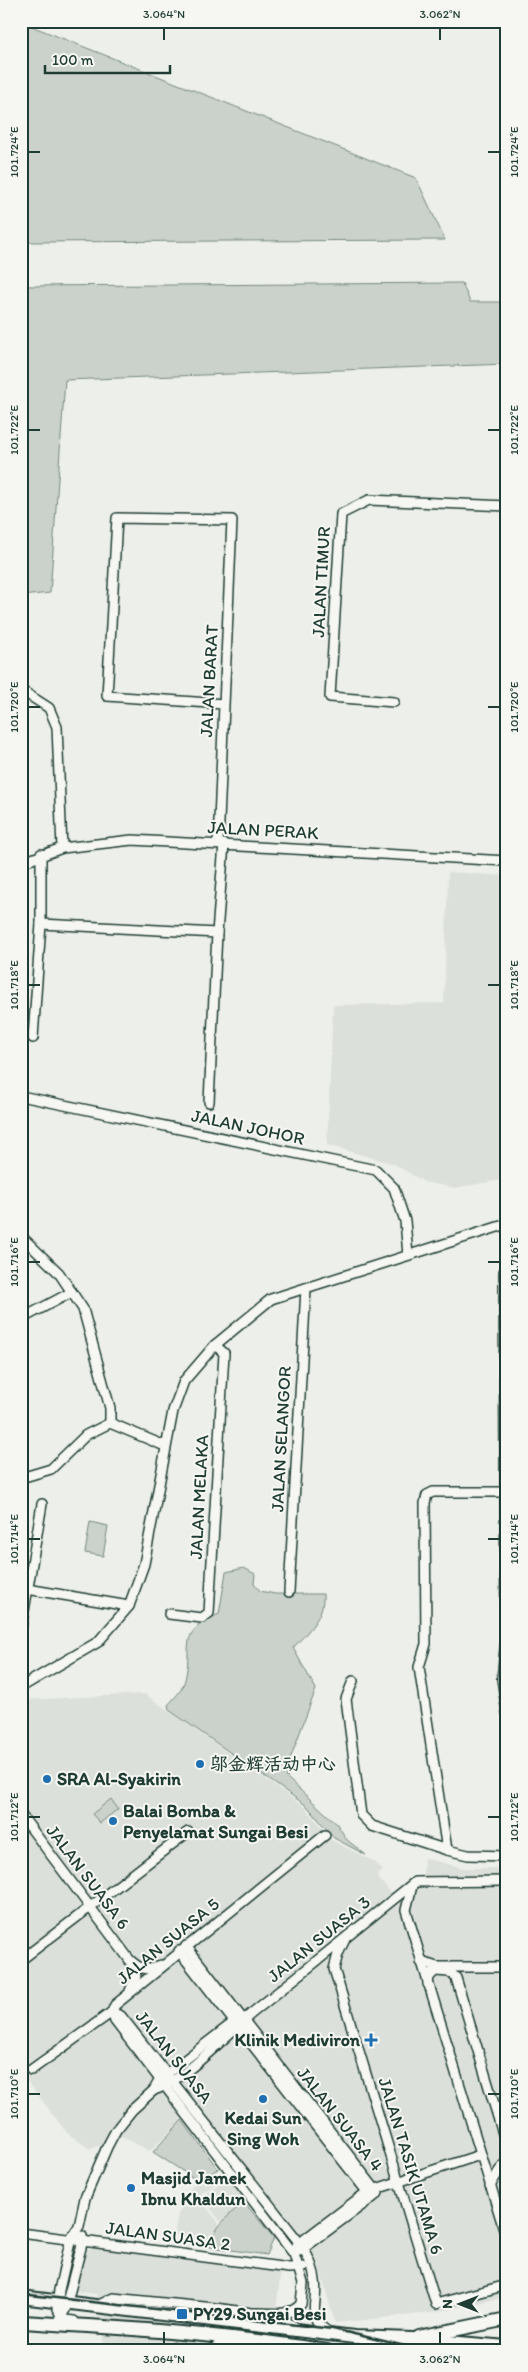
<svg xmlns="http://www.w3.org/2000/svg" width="528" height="2372" font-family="Itim,'LXGW WenKai TC',sans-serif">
	<rect width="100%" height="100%" fill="#edefea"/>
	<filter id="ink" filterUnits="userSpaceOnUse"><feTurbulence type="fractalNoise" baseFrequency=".02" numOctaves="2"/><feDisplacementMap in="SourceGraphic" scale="10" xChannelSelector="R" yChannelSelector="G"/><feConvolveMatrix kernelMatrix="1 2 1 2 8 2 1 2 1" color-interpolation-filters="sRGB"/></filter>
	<g filter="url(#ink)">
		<g fill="#dce0db">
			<polygon points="448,872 507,876 507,1179 455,1188 424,1182 394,1164 327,1145 333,1005 444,1003"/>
			<polygon points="145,1694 305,1807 333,1841 375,1862 383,1870 377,1877 393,1895 423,1874 424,1858 463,1868 507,1868 507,2297 431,2313 335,2323 318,2264 260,2202 220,2221 202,2197 228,2175 184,2117 150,2151 122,2137 90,2149 67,2133 21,2073 21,1700"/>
			<polygon points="206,2174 214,2185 198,2196 220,2225 211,2241 174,2235 178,2214 192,2186"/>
			<polygon points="100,2248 281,2271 271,2351 105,2351 96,2294 74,2291 87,2250"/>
		</g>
		<g fill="#cbd2cc" stroke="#758880">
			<polygon points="21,22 416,178 445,240 21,242"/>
			<polygon points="462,283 470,302 507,302 507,364 65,380 50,593 21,596 21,286"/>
			<polygon points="90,1522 108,1526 103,1556 85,1553"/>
			<path d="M244 1568 255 1574 254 1583 260 1591 275 1594H323C325 1617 307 1632 293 1648L316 1689 286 1770 287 1778 337 1824 347 1840 366 1855 334 1838 307 1806 169 1710 168 1705C173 1699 182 1691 184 1683 195 1646 174 1634 219 1614L226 1572Z"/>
			<polygon points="111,1799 118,1809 100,1823 92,1814"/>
			<polygon points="182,2120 218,2169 198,2181 153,2152"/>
			<path d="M244 2202 274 2238 267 2255 210 2247C213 2227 230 2214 244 2202Z"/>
		</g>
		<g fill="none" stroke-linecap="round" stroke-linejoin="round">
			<defs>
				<g id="minor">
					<polyline points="21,690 49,708 57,727 62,848"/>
					<polyline points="394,702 330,697 341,514 369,500 507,506"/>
					<polyline points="218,844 232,520 117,518 107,696 224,704"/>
					<polyline points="21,863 62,848 132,840 507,861"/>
					<polyline points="41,924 217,933"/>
					<polyline points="33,1038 41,924 41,854"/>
					<polyline points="21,1096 376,1170 394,1188 405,1221 408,1255"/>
					<polyline points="209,1102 217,933 224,844"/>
					<polyline points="21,1236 59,1273 83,1309 110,1408 110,1423 165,1446"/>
					<polyline points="507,1271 504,1272 506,1638 502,1679 507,1713"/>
					<polyline points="21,1319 72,1292"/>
					<polyline points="21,1478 51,1469 86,1435 110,1423"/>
					<polyline points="21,1588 129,1606"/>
					<polyline points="289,1592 306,1288"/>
					<polyline points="169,1614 202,1618 209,1613 224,1353 215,1345"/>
					<polyline points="21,1629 42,1504"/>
					<polyline points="353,1681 346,1699 361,1815 372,1826 447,1850 468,1855 507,1856"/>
					<polyline points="21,1687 98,1642 129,1606 144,1564 173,1411 184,1381 215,1345 271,1299 507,1224"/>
					<polyline points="21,1815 129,1959 136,1976 130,1991"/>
					<polyline points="447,1850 419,1667 426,1644 425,1503 427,1495 433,1492 507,1492"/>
					<polyline points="412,1886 406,1910 507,2239"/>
					<polyline points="345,1939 338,1954 334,1969 436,2304 507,2285"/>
					<polyline points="186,1946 378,2193"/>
					<polyline points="179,1951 372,2198"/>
					<polyline points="21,1960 188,1832"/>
					<path d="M131 1961C142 1971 148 1970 161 1965"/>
					<polyline points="421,1962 437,1967 507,1967"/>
					<polyline points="428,1984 429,1977 435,1971 450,1972 456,1978 507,2147"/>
					<path d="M112 2012 121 2016 302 2246C308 2256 314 2269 315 2280 319 2304 304 2318 330 2333"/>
					<path d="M112 2012 115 2021 294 2254 303 2283 301 2304C290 2317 271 2313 257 2313"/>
					<polyline points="31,2070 112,2012 115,2005 325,1835"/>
					<path d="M154 2090C185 2080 227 2034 252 2013L415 1882 507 1881"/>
					<polyline points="490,2186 499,2171 507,2162"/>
					<polyline points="21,2233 289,2268 303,2267"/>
					<polyline points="297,2245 367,2192 480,2155"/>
					<polyline points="300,2251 376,2195"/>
					<polyline points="97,2306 113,2298 215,2308 267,2315 294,2326"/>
					<polyline points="59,2319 65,2310 83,2240 82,2236"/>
					<polyline points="74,2321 65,2320 57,2309 59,2290 71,2238 79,2226 85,2198 107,2147 116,2130 132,2110 154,2090 160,2079 234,2022 243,2020"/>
				</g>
				<g id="highway">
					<polyline points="21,2297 354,2337 412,2339 507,2347"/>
					<path d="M21 2322C123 2328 226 2334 327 2351"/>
					<polyline points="419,2337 507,2319"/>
					<polyline points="219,2346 261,2351"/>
				</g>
			</defs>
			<use href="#minor" stroke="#1f3d34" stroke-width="12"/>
			<use href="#highway" stroke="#1f3d34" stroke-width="16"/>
			<use href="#minor" stroke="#f6f6f2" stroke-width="9"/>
			<use href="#highway" stroke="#f6f6f2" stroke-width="12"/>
			<polyline stroke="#1f3d34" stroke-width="1" points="21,2346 66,2351"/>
			<polyline stroke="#1f3d34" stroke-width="2.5" points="21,2294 333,2329 426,2351"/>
		</g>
	</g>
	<path fill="none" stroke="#1f3d34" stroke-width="2" d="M164 28V40M440 28V40M28 152H40M488 152H500M28 430H40M488 430H500M28 707H40M488 707H500M28 985H40M488 985H500M28 1262H40M488 1262H500M28 1539H40M488 1539H500M28 1817H40M488 1817H500M28 2094H40M488 2094H500M164 2332V2344M440 2332V2344"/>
	<g fill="#1f6fb2" stroke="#f6f6f2" stroke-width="2">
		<circle cx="200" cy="1764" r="5"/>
		<circle cx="47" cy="1779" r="5"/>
		<circle cx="113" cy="1821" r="5"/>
		<path d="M368.5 2032.5h5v5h5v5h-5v5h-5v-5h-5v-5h5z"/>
		<circle cx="263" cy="2099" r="5"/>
		<circle cx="131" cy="2188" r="5"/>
		<rect x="176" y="2308" width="12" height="12" rx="2.5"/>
	</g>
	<g text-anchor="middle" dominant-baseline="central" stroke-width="4" stroke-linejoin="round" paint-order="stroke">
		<g font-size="18" fill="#1f3d34" stroke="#f6f6f2">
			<text transform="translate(321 582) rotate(-87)">JALAN TIMUR</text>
			<text transform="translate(209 681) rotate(-87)">JALAN BARAT</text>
			<text transform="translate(263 830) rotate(3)">JALAN PERAK</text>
			<text transform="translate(248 1127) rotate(12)">JALAN JOHOR</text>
			<text transform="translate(281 1439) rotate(-87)">JALAN SELANGOR</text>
			<text transform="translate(199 1497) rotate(-87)">JALAN MELAKA</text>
			<text transform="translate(88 1877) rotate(53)">JALAN SUASA 6</text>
			<text transform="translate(319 1939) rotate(-39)">JALAN SUASA 3</text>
			<text transform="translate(168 1941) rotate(-39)">JALAN SUASA 5</text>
			<text transform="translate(174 2057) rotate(52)">JALAN SUASA</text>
			<text transform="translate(340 2119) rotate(52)">JALAN SUASA 4</text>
			<text transform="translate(411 2166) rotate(73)">JALAN TASIK UTAMA 6</text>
			<text transform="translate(168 2236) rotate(8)">JALAN SUASA 2</text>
		</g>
		<g font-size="18" font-weight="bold" fill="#1f3d34" stroke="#f6f6f2" text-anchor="start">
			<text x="210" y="1764">邬金辉活动中心</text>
			<text x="57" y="1779">SRA Al-Syakirin</text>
			<text x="123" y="1811">Balai Bomba &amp;<tspan x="123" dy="21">Penyelamat Sungai Besi</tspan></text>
			<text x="360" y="2040" text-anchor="end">Klinik Mediviron</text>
			<text x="263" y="2118" text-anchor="middle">Kedai Sun<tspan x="263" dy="21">Sing Woh</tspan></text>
			<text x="141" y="2178">Masjid Jamek<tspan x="141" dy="21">Ibnu Khaldun</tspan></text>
			<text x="193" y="2314">PY29 Sungai Besi</text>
		</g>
	</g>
	<rect width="528" height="2372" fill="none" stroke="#f6f6f2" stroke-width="55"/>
	<g transform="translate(460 2304) rotate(270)" stroke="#f6f6f2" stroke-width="4" paint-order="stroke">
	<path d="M0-4L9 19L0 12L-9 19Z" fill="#1f3d34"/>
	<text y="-8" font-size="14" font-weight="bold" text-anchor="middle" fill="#1f3d34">N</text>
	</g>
	<path d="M45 65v8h125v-8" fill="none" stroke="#1f3d34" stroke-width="2.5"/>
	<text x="52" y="65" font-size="15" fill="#1f3d34" stroke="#f6f6f2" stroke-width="4" paint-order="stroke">100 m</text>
	<rect x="28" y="28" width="472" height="2316" fill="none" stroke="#1f3d34" stroke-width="2"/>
	<g font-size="12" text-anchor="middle" fill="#1f3d34">
		<text x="164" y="18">3.064°N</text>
		<text x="440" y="18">3.062°N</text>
		<text transform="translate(514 152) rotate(-90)" y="4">101.724°E</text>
		<text transform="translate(14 152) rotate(-90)" y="4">101.724°E</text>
		<text transform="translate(514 430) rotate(-90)" y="4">101.722°E</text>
		<text transform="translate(14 430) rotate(-90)" y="4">101.722°E</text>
		<text transform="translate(14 707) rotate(-90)" y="4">101.720°E</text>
		<text transform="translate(514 707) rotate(-90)" y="4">101.720°E</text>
		<text transform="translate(514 985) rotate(-90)" y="4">101.718°E</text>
		<text transform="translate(14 985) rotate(-90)" y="4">101.718°E</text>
		<text transform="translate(514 1262) rotate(-90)" y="4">101.716°E</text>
		<text transform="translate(14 1262) rotate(-90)" y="4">101.716°E</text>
		<text transform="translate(14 1539) rotate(-90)" y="4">101.714°E</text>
		<text transform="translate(514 1539) rotate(-90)" y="4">101.714°E</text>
		<text transform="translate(14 1817) rotate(-90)" y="4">101.712°E</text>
		<text transform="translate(514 1817) rotate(-90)" y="4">101.712°E</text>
		<text transform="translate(14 2094) rotate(-90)" y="4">101.710°E</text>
		<text transform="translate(514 2094) rotate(-90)" y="4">101.710°E</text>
		<text x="164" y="2363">3.064°N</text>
		<text x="440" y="2363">3.062°N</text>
	</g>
</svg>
